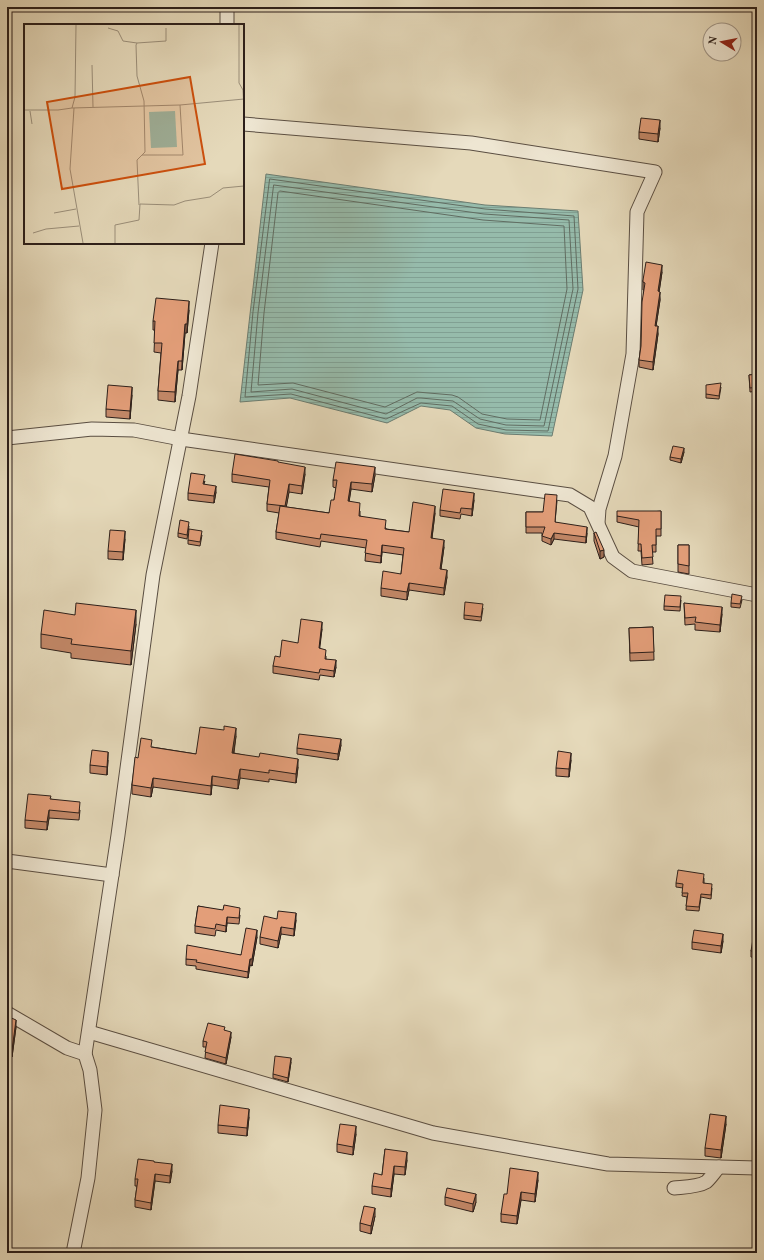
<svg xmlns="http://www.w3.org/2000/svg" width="764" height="1260" font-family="Vollkorn,serif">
	<defs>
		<pattern id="water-rules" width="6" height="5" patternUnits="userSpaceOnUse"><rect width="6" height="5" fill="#96bbab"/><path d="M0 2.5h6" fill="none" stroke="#81a093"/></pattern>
	</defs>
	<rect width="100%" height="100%" fill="#e5d9ba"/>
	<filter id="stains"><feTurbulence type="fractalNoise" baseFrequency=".005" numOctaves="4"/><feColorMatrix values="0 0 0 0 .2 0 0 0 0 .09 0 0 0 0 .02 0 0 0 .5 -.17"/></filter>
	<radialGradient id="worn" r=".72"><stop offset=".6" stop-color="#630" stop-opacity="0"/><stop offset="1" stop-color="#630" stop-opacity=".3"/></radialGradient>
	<polygon fill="url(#water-rules)" stroke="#6c7d71" points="266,174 485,205 578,211 583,290 552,436 505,434 476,428 450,410 421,406 387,423 290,398 240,402"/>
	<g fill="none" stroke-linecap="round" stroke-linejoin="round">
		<g stroke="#616d62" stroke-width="1">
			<polygon points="270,179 485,209 574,216 578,289 548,431 506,430 478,424 452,406 421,403 386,419 291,394 245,397 253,312"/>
			<polygon points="274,185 484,214 569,220 573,289 544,426 506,425 480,419 453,401 421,398 417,398 386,414 292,389 251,392 258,313"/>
			<polygon points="280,191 483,220 564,226 567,289 540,420 507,419 482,414 458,397 452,395 417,392 385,407 293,383 258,385 264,313 278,193"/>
		</g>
		<defs>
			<g id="minor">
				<polyline points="227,25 227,7"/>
				<polyline points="243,124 471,143 655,172 637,212 633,354 615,456 599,509 598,523"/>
				<polyline points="7,438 92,429 134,430 181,439 570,495 590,507 613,557 632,571 757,595"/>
				<polyline points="7,861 112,875"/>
				<polyline points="7,1013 67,1048 85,1054 90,1070 95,1110 88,1178 73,1253"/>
				<polyline points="89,1032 433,1133 608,1164 757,1168"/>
				<polyline points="85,1054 118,835 153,575 189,396 212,243"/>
				<path d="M674 1188C683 1187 698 1187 706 1182 709 1180 716 1170 719 1167"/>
			</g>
		</defs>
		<use href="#minor" stroke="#5a4e42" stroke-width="15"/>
		<use href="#minor" stroke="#eee6d2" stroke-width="13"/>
	</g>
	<g fill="#c38868" stroke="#2c1f1a">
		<polygon points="660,128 658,142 639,139 639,132"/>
		<polygon points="662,272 659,292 660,300 656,326 658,334 653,370 639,367 639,360 641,346 644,290 643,290 643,280"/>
		<polygon points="189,310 187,333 185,333 182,370 178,370 175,402 158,400 158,391 161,353 154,352 155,330 153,330 153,321"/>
		<polygon points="757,374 757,391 750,392 749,375"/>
		<polygon points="721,387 719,399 706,398 706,394"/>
		<polygon points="132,395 130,419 106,417 106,409"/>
		<polygon points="684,452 681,463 670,460 670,457"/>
		<polygon points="278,463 305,474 302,494 289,492 286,507 329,513 334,500 336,488 333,487 333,480 375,475 372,492 351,489 349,501 360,511 360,516 386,528 386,529 409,532 435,513 432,538 444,547 441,569 447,577 444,595 409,590 407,600 381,596 381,588 401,574 403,555 382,552 381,563 365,561 366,548 321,541 320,547 276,539 276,532 279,513 267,511 267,504 269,487 232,482 232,474"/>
		<polygon points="205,481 204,484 216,492 214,503 188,500 188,493"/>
		<polygon points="474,500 472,516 461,514 460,519 440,516 440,510"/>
		<polygon points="557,501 555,522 587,533 586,543 554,539 551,545 542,541 542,533 526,533 526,512 543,512"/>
		<polygon points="661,511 661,536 656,536 656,552 652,552 653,564 642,565 641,551 638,551 639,527 617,522 617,516"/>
		<polygon points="189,526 187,539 178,537 178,533"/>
		<polygon points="594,533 604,557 600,559 594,541"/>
		<polygon points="202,535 200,546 188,544 188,540"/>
		<polygon points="125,539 123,560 108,559 108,551"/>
		<polygon points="678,545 689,545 689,574 678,572"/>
		<polygon points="681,600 680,611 664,610 664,606"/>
		<polygon points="742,600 740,608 731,607 731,603"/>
		<polygon points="684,603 722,614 720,632 695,630 695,624 685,625"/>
		<polygon points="483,608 481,621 464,619 464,615"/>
		<polygon points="75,615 136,624 131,665 71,658 71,653 41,648 41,634"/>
		<polygon points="653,627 654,660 630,661 629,628"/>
		<polygon points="322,629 319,649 326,656 326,659 336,667 334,677 320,675 319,680 273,673 273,666 280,657 298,643"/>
		<polygon points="236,736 234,753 298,767 296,783 269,779 269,782 240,778 238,789 212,785 211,795 153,787 151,797 132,794 132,785 138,758 152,747 196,754"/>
		<polygon points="341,745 338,760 297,754 297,748"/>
		<polygon points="108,760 107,775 90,773 90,765"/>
		<polygon points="571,760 569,777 556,776 556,768"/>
		<polygon points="51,799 80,810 79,820 49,818 47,830 25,828 25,820"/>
		<polygon points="704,878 704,883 712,888 711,899 701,897 699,911 686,910 687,897 682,896 683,888 676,887 676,883"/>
		<polygon points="198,906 240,915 239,924 227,923 226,932 216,930 215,936 195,933 195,926"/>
		<polygon points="277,919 296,920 294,936 281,934 278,948 260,944 260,937"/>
		<polygon points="757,933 757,958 751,957 751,951"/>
		<polygon points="257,937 252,966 250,965 248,978 196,969 196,966 186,965 186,959 241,955"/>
		<polygon points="723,941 721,953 692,949 692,942"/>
		<polygon points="7,1016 16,1027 12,1057 7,1056"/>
		<polygon points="225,1030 231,1037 226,1064 205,1058 206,1047 203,1047 203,1041"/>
		<polygon points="291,1062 288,1082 273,1078 273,1074"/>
		<polygon points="249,1117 247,1136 218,1133 218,1125"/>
		<polygon points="726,1124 721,1158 705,1156 705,1148"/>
		<polygon points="356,1134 353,1155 337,1152 337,1144"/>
		<polygon points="385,1149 407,1160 405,1175 394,1174 391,1197 372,1194 372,1186 382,1175"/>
		<polygon points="154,1162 172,1171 170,1183 155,1181 151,1210 135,1207 135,1200 137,1186 135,1186 135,1179"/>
		<polygon points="538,1180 535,1202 521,1200 517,1224 501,1222 501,1214 507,1194"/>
		<polygon points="445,1197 476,1202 473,1212 445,1205"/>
		<polygon points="375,1216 371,1234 360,1231 360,1223"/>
	</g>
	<g fill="#9f6f55" stroke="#2c1f1a">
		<polygon points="660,120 660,128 658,142 658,134"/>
		<polygon points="662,265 662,272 658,299 658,291"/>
		<polygon points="660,292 660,300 655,333 655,326"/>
		<polygon points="189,301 189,310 187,333 187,324"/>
		<polygon points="185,324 185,333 182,370 182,361"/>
		<polygon points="658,326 658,334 653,370 653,362"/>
		<polygon points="178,361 178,370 175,402 175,392"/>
		<polygon points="132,387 132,395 130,419 130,411"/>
		<polygon points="684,448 684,452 681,463 681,459"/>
		<polygon points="305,467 305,474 302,494 302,486"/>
		<polygon points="375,467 375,475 372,492 372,484"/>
		<polygon points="351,482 351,489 348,509 348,501"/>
		<polygon points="289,484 289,492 285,514 285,506"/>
		<polygon points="216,486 216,492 214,503 214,496"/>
		<polygon points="474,493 474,500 472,516 472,509"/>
		<polygon points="435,506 435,513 431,545 431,538"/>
		<polygon points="587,527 587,533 586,543 586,537"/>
		<polygon points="125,531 125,539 123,560 123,552"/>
		<polygon points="554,533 554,539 551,545 551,539"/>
		<polygon points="444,540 444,547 440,576 440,569"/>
		<polygon points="382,545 382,552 381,563 381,556"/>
		<polygon points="604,550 604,557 600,559 600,551"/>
		<polygon points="447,570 447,577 444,595 444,588"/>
		<polygon points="409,583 409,590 407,600 407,592"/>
		<polygon points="722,607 722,614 720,632 720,625"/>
		<polygon points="136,610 136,624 131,665 131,651"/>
		<polygon points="322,622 322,629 319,655 319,648"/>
		<polygon points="336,660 336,667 334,677 334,671"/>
		<polygon points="236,728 236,736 232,762 232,753"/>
		<polygon points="341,739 341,745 338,760 338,754"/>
		<polygon points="108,752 108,760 107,775 107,767"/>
		<polygon points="571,753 571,760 569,777 569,769"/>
		<polygon points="298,759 298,767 296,783 296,774"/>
		<polygon points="240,769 240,778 238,789 238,780"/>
		<polygon points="212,776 212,785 211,795 211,786"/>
		<polygon points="153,778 153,787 151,797 151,788"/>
		<polygon points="49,810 49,818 47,830 47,822"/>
		<polygon points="296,913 296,920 294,936 294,929"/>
		<polygon points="227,917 227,923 226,932 226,926"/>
		<polygon points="281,927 281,934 278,948 278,941"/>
		<polygon points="257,930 257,937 252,966 252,959"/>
		<polygon points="723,934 723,941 721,953 721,946"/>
		<polygon points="250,959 250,965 248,978 248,972"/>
		<polygon points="16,1020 16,1027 12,1057 12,1050"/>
		<polygon points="231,1032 231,1037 226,1064 226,1058"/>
		<polygon points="291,1058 291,1062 288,1082 288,1078"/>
		<polygon points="249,1109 249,1117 247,1136 247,1128"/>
		<polygon points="726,1116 726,1124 721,1158 721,1150"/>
		<polygon points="356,1126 356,1134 353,1155 353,1147"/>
		<polygon points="407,1152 407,1160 405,1175 405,1167"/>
		<polygon points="172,1164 172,1171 170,1183 170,1176"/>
		<polygon points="394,1166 394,1174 391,1197 391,1189"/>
		<polygon points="538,1172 538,1180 535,1202 535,1194"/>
		<polygon points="155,1174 155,1181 151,1210 151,1203"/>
		<polygon points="521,1192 521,1200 517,1224 517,1216"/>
		<polygon points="476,1194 476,1202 473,1212 473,1204"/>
		<polygon points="375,1208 375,1216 371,1234 371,1226"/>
	</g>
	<g fill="#e39e79" stroke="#2c1f1a">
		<polygon points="641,118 660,120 658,134 639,132"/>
		<polygon points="646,262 662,265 658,291 660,292 655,326 658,326 653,362 639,360 641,346 642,302 645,283 643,282 643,280"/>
		<polygon points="156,298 189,301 187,324 185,324 182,361 178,361 175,392 158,391 162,343 154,343 155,321 153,321"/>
		<polygon points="757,374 757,387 750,388 749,375"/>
		<polygon points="721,383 719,396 706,394 706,385"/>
		<polygon points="108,385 132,387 130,411 106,409"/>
		<polygon points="673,446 684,448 681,459 670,457"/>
		<polygon points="235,454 278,461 278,462 305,467 302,486 289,484 285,506 267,504 270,480 232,474"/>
		<polygon points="336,462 375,467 372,484 351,482 348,501 360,503 359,516 386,520 385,529 409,532 413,502 435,506 431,538 444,540 440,569 447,570 444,588 409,583 407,592 381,588 383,571 401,574 404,548 382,545 381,556 365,553 367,540 321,534 320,539 276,532 280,506 329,513 331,500 334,500 337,480 333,480"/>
		<polygon points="191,473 205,475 203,484 216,486 214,496 188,493"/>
		<polygon points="443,489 474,493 472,509 461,508 460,513 440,510"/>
		<polygon points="545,494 557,495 555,522 587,527 586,537 554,533 551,539 542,536 545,527 526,527 526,512 543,512"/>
		<polygon points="617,511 661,511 661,529 656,529 656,545 652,545 653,557 642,558 641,544 638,544 639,520 617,516"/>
		<polygon points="180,520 189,522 187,535 178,533"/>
		<polygon points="189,529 202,531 200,542 188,540"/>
		<polygon points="110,530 125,531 123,552 108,551"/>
		<polygon points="596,532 604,550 600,551 594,533"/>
		<polygon points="678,545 689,545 689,566 678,564"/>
		<polygon points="732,594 742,596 740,604 731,603"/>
		<polygon points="665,595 681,596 680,607 664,606"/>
		<polygon points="465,602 483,604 481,617 464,615"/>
		<polygon points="76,603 136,610 131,651 71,644 72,639 41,634 44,610 75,615"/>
		<polygon points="684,603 722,607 720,625 695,622 696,617 685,618"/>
		<polygon points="301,619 322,622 319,648 326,650 325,659 336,660 334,671 320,669 319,673 273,666 275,656 280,657 282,640 298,643"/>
		<polygon points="653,627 654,652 630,653 629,628"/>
		<polygon points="224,726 236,728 232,753 259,757 260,753 298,759 296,774 269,770 269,773 240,769 238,780 212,776 211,786 153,778 151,788 132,785 135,757 138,758 141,738 152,740 151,747 196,754 200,727 224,730"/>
		<polygon points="299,734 341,739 338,754 297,748"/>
		<polygon points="92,750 108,752 107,767 90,765"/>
		<polygon points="558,751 571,753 569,769 556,768"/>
		<polygon points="28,794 51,796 50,799 80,802 79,813 49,810 47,822 25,820"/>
		<polygon points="678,870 704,874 703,883 712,884 711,895 701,894 699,907 686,906 688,893 682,893 683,884 676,883"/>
		<polygon points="224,905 240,908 239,918 227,917 226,926 216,924 215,929 195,926 198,906 223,910"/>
		<polygon points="278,911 296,913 294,929 281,927 278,941 260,937 264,916 277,919"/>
		<polygon points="246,928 257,930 252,959 250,959 248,972 196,962 197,960 186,959 187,945 241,955"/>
		<polygon points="694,930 723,934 721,946 692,942"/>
		<polygon points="754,933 757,933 757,952 751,951"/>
		<polygon points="7,1016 16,1020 12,1050 7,1049"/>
		<polygon points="208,1023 225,1027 224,1030 231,1032 226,1058 205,1052 207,1042 203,1041"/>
		<polygon points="275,1056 291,1058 288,1078 273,1074"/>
		<polygon points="220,1105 249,1109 247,1128 218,1125"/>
		<polygon points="710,1114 726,1116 721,1150 705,1148"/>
		<polygon points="340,1124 356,1126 353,1147 337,1144"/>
		<polygon points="385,1149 407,1152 405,1167 394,1166 391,1189 372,1186 374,1173 382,1175"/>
		<polygon points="138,1159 154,1161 154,1162 172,1164 170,1176 155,1174 151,1203 135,1200 138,1179 135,1179"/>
		<polygon points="510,1168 538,1172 535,1194 521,1192 517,1216 501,1214 504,1194 507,1194"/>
		<polygon points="447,1188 476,1194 473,1204 445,1197"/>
		<polygon points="364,1206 375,1208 371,1226 360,1223"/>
		<polygon points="108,1250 117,1252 117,1253 107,1253"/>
	</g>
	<g transform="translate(24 24)">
		<rect width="220" height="220" fill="#e5d9ba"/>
		<path d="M151 87 153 123 127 124 125 88Z" fill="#96bbab"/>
		<path fill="none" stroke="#9b8f7a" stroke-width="1" d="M215 1V59L219 66 220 86M84 4 94 7 99 17 113 19M68 41 69 83M48 84 156 81 220 75M50 84 46 145 59 219M0 86H34L48 84 51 73 52 1M6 87 8 100M118 131H159L156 81M115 181 113 136 121 128 120 77 113 52 112 21 113 19 142 17V4M30 189 52 185M22 205 55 202M9 209 22 205M91 219V201L115 196 116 180 150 181 161 177 186 173 199 164 220 162"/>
		<path fill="#cc500e" fill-opacity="0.15" stroke="#cc500e" stroke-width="2" d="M166 53 181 140 38 165 23 78Z"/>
		<rect width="220" height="220" fill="none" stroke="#2c1f1a" stroke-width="2"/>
	</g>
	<rect width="764" height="1260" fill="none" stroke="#e5d9ba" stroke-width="24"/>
	<rect x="8" y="8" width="748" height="1244" fill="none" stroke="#2c1f1a" stroke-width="2"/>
	<rect x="12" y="12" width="740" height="1236" fill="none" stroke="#2c1f1a"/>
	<g transform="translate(722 42) rotate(280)"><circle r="19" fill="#eee6d2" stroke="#a09688"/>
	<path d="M0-3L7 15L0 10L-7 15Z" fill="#8f2418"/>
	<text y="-6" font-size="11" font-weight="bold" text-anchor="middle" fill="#2c1f1a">N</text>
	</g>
	<rect width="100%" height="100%" filter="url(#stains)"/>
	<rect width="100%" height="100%" fill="url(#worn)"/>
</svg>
